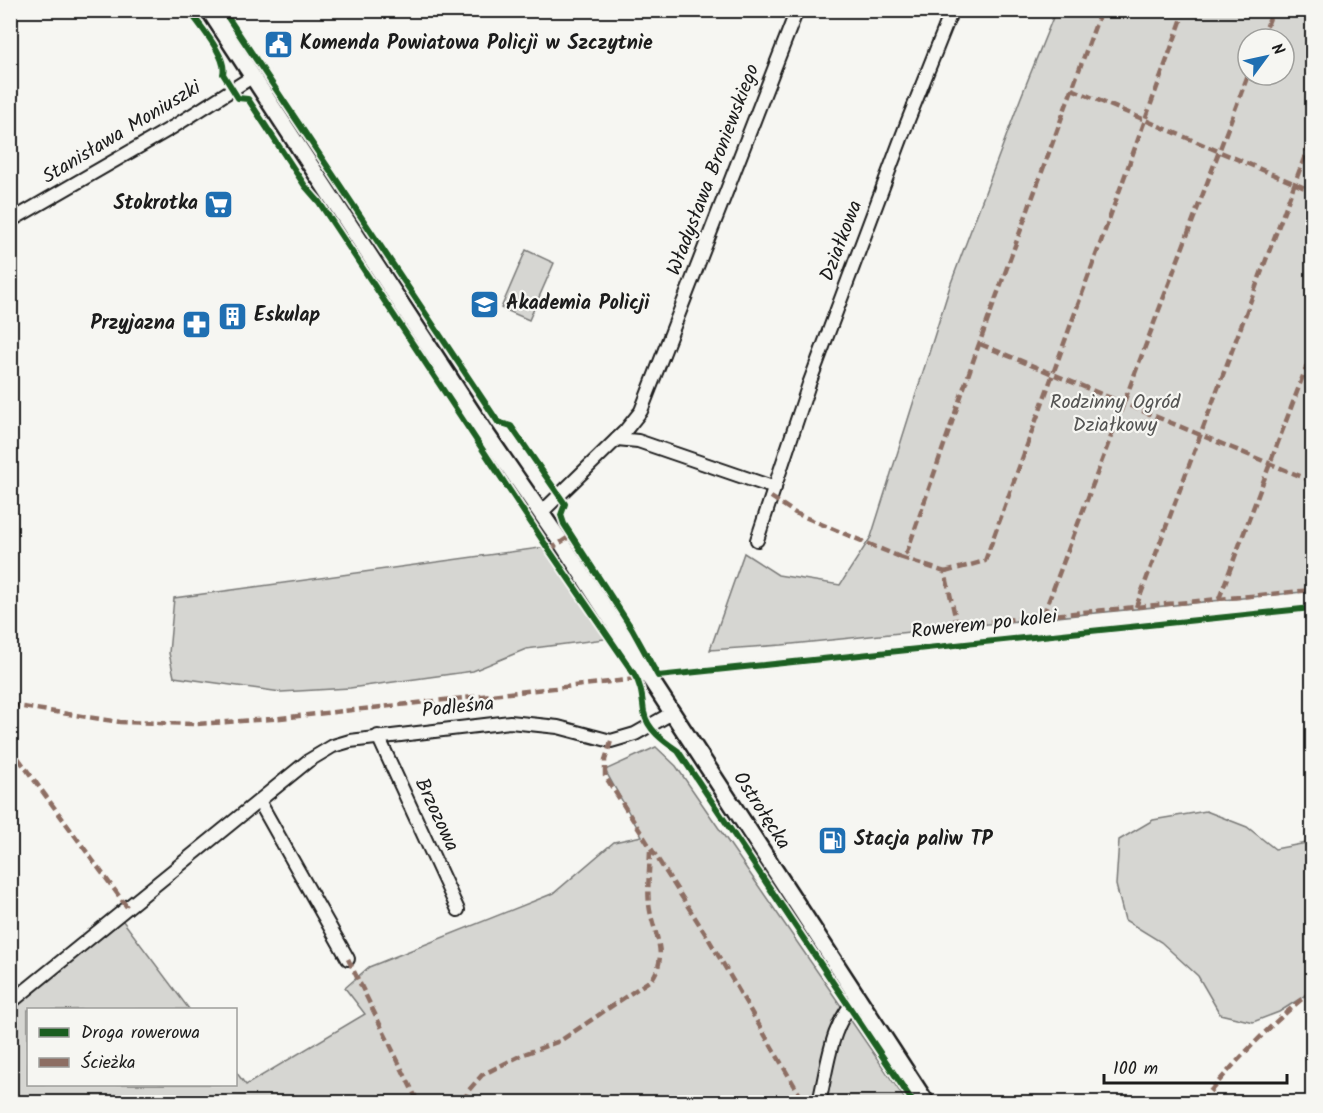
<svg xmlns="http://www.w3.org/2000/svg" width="1323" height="1113" font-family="Kalam,sans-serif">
	<rect width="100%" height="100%" fill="#f6f6f2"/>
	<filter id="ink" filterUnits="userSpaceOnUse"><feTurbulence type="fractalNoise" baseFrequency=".0167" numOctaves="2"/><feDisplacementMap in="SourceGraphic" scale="12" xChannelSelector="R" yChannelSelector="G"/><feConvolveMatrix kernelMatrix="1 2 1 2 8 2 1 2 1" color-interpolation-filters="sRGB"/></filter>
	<g filter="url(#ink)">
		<g fill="#d6d6d2" stroke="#797977" stroke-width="1.5" fill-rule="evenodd">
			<path d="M1056 10 1312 11V591L782 645 710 650 744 553 778 575 840 585 871 537 951 283 1021 97ZM1248 39H1284V75H1248Z"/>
			<polygon points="526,250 554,263 529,320 501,308"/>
			<polygon points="547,547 605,639 526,649 473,671 350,688 281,692 174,677 169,653 174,598"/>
			<polygon points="656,747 676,766 907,1102 11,1102 11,1008 120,917 189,1009 28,1010 28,1084 236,1084 236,1072 246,1085 365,1014 345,988 369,967 554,893 614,842 642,836 605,770"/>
			<polygon points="1206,811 1247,827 1275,849 1312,842 1312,991 1279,1012 1253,1022 1220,1014 1198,976 1161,942 1125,920 1116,885 1119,840 1153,820"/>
		</g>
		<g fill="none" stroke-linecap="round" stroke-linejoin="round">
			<defs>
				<g id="minor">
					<polyline points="10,221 173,127 252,77"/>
					<polyline points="617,439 638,441 775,488"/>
					<polyline points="541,513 625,431 641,411 797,10"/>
					<polyline points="757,540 809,384 907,123 952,10"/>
					<polyline points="378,736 458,910"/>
					<polyline points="259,801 348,959"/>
					<polyline points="10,1003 308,761 333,746 350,741 510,722 558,727 611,741 635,734 672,713"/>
					<path d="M819 1102C828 1067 830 1022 859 997"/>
				</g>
				<polyline id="major" points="209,10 487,435 561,542 926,1102"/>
			</defs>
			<use href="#minor" stroke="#1c1c1c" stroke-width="16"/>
			<use href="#major" stroke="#1c1c1c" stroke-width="20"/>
			<use href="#minor" stroke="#f6f6f2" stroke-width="12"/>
			<use href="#major" stroke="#f6f6f2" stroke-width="15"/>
			<g stroke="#8d6e63" stroke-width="4.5" stroke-dasharray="9 4.5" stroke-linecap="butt">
				<polyline points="1262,39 1273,10"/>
				<polyline points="1072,89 1312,191"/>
				<polyline points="980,344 1312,481"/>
				<polyline points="771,497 795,513 900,557 907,552 978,347 1101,10"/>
				<polyline points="549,550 572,535"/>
				<polyline points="900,557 945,572 957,625 1043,616 1248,75"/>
				<polyline points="945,572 985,561 1185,10"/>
				<polyline points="1219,599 1312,352"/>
				<polyline points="1136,607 1312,137"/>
				<polyline points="1043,616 1312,590"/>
				<polyline points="10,705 120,722 197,724 271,719 637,679"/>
				<polyline points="611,741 605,760 605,776 708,938 804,1102"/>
				<polyline points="10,747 127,907"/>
				<polyline points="348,959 418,1102"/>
				<path d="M464 1102 468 1091 482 1075 524 1054 560 1041 652 979C670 953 652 932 649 904 647 886 650 866 650 847"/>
				<path d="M1201 1102C1235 1062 1270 1024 1312 991"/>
			</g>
			<defs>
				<g id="cycleway">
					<path d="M189 10C199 25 228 57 223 74L238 98 248 99 305 186 319 202 549 550 634 674C642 686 642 698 644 712 647 730 665 742 678 751L913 1102"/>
					<polyline points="223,10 498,422 511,426 565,504 561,515 564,524 632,629 658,676 1312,608"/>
				</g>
			</defs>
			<use href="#cycleway" stroke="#f6f6f2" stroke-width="10"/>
			<use href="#cycleway" stroke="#1b5e20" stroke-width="6"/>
		</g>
	</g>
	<defs>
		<symbol id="civic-square" viewBox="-11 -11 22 22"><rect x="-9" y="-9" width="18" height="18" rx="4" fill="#1f6fb2" stroke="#f6f6f2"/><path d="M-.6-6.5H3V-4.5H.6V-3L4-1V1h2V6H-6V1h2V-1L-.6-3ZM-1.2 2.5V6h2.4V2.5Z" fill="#fff"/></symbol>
		<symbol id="supermarket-square" viewBox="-11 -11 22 22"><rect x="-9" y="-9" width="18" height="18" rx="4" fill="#1f6fb2" stroke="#f6f6f2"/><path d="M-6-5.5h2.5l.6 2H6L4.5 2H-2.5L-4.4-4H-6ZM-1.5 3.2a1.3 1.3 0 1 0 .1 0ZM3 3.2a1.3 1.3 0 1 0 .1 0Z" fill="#fff"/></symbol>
		<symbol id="university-square" viewBox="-11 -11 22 22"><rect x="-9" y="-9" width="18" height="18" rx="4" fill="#1f6fb2" stroke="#f6f6f2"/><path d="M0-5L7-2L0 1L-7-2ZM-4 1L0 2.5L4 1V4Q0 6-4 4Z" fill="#fff"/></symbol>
		<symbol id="building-square" viewBox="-11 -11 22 22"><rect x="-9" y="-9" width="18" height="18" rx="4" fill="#1f6fb2" stroke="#f6f6f2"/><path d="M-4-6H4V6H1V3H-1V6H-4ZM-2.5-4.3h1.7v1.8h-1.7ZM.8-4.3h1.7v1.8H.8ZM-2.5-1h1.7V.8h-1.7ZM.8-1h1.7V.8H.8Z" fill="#fff"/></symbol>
		<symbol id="pharmacy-square" viewBox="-11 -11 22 22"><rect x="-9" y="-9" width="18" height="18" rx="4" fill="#1f6fb2" stroke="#f6f6f2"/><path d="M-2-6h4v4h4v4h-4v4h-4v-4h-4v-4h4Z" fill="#fff"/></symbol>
		<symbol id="fuel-square" viewBox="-11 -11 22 22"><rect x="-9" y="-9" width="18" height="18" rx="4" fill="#1f6fb2" stroke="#f6f6f2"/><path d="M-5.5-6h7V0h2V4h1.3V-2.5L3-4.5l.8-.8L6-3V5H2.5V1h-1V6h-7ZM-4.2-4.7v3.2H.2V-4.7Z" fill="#fff"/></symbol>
	</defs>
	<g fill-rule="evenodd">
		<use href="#civic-square" x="262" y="28" width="33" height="33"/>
		<use href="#supermarket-square" x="202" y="188" width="33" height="33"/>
		<use href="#university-square" x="468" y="288" width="33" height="33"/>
		<use href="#building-square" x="216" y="300" width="33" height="33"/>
		<use href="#pharmacy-square" x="180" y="308" width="33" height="33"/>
		<use href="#fuel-square" x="816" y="824" width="33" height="33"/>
	</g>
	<g text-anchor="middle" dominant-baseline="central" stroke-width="4.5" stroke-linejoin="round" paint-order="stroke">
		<g font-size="20" font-weight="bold" fill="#1c1c1c" stroke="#f6f6f2" text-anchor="start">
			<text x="300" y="44">Komenda Powiatowa Policji w Szczytnie</text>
			<text x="198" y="204" text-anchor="end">Stokrotka</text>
			<text x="506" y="304">Akademia Policji</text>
			<text x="254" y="316">Eskulap</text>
			<text x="175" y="324" text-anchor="end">Przyjazna</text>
			<text x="854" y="840">Stacja paliw TP</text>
		</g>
		<g font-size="20" fill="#1c1c1c" stroke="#f6f6f2">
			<text transform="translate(122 133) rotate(-31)">Stanisława Moniuszki</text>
			<text transform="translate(714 170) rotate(-69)">Władysława Broniewskiego</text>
			<text transform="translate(842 241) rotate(-69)">Działkowa</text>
			<text transform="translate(984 625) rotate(-6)">Rowerem po kolei</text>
			<text transform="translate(458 708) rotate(-6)">Podleśna</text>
			<text transform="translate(761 811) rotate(57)">Ostrołęcka</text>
			<text transform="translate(436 815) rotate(65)">Brzozowa</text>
		</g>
		<g font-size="20" fill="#545453" stroke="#f6f6f2">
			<text x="1115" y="403">Rodzinny Ogród<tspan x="1115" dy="23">Działkowy</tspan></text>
		</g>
	</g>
	<rect width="1323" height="1113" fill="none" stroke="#f6f6f2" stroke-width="36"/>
	<rect x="18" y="18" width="1287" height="1077" fill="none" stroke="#1c1c1c" stroke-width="2" filter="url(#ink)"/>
	<rect x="27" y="1008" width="210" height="78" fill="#f6f6f2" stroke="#9f9f9c" stroke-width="1.5"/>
	<rect x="39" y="1028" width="30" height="9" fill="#1b5e20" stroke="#9f9f9c" stroke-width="1.5"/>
	<text x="81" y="1038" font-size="18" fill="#1c1c1c">Droga rowerowa</text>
	<rect x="39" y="1058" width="30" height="9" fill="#8d6e63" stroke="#9f9f9c" stroke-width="1.5"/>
	<text x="81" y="1068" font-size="18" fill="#1c1c1c">Ścieżka</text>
	<g transform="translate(1266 57) rotate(57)"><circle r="28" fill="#f6f6f2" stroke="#9f9f9c" stroke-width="1.5"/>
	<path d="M0-4.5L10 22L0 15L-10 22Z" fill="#1f6fb2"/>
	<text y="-9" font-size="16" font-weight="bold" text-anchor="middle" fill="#1c1c1c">N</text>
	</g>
	<path d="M1104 1074v9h183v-9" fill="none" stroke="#1c1c1c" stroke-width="3"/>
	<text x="1113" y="1074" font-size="18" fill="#1c1c1c" stroke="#f6f6f2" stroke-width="4.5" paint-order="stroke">100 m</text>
</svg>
